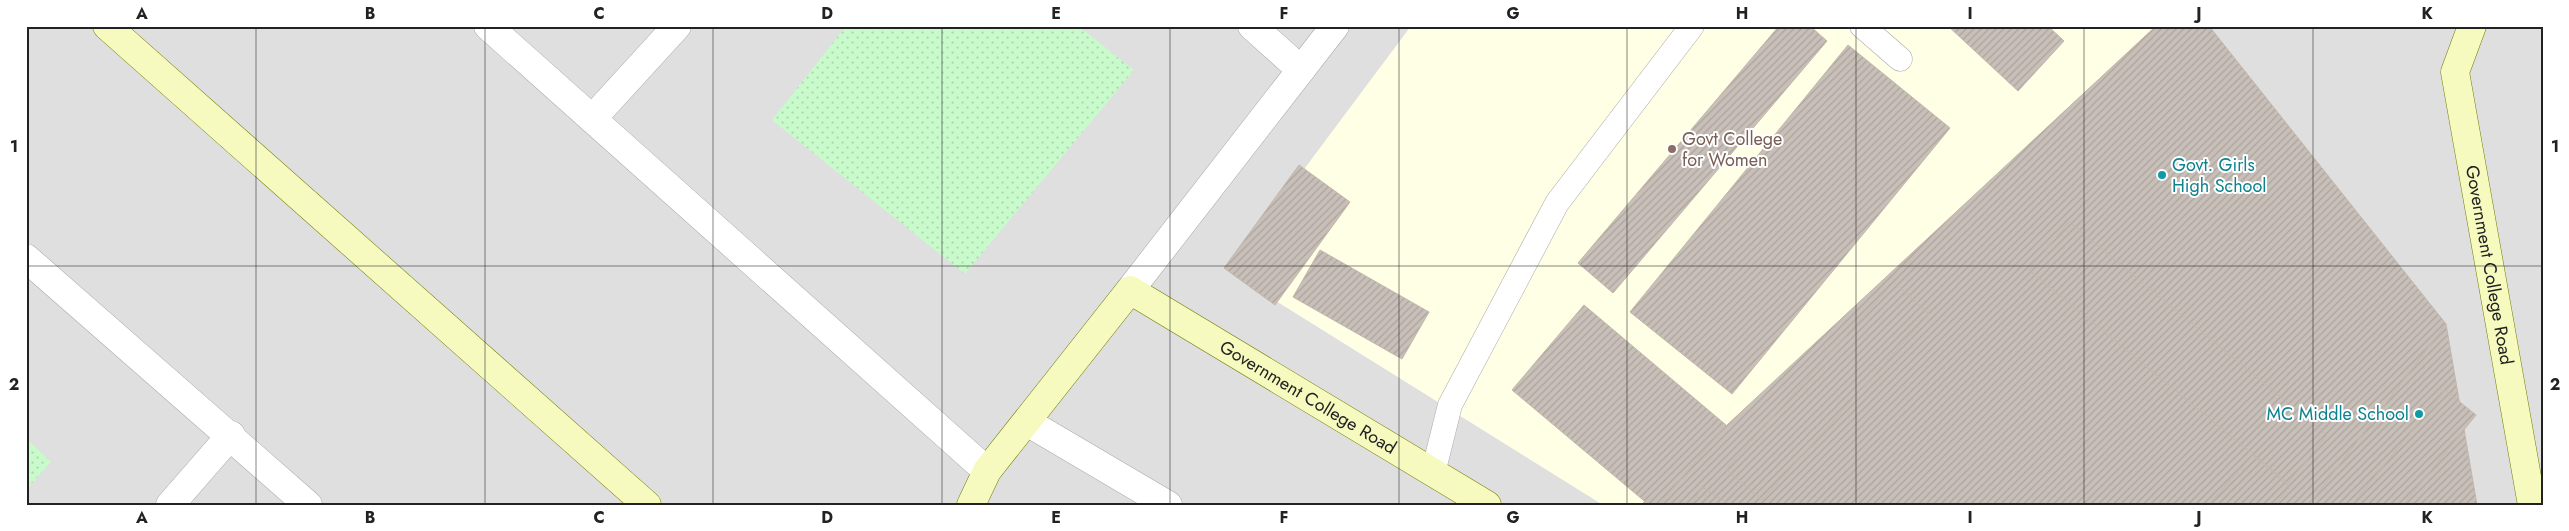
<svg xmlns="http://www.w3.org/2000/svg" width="2569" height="531" font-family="Jost,sans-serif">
	<defs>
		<pattern id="park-dots" width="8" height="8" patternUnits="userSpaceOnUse" patternTransform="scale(1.25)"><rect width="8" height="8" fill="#c8facc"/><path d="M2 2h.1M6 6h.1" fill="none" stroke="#acd6af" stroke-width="1.8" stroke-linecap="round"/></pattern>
		<pattern id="building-hatch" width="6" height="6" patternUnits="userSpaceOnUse" patternTransform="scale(1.25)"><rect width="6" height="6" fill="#c7bfb8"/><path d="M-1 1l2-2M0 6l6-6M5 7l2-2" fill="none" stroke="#aba49e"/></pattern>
	</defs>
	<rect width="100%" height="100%" fill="#f2efe9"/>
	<rect fill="#e0dfdf" x="26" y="26" width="2517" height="479"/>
	<polygon fill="#ffffe5" points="1411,26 2156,26 1641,505 1603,505 1228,271"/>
	<g fill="url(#park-dots)">
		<polygon points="846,26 1078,26 1134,70 965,274 772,120"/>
		<polygon points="26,438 51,462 26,490"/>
	</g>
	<g fill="url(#building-hatch)" stroke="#c4b6ab">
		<polygon points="1779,26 1810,26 1827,41 1613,293 1578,263"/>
		<polygon points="1948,26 2048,26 2064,41 2018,91"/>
		<polygon points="2156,26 2209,26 2446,324 2309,505 1641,505"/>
		<polygon points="1848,45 1950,128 1732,394 1630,312"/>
		<polygon points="1299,165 1350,202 1275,305 1224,268"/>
		<polygon points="2069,222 2327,435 2288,483 2029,270"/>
		<polygon points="1320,250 1429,312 1402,359 1293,297"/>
		<polygon points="1894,282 1929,314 1762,500 1726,469"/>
		<polygon points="1584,305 1726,425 1659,505 1649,505 1512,390"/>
		<polygon points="2446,324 2477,505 2309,505"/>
		<polygon points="2445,390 2476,415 2403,505 2352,505"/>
		<polygon points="2253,455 2290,487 2274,505 2208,505"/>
		<polygon points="1702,487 1731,505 1691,505"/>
	</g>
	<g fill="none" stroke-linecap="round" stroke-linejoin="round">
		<defs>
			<g id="lane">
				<polyline points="1862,26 1900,59"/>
				<polyline points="1433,473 1450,405 1557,203 1692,26"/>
			</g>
			<g id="street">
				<polyline points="488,26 987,471"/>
				<polyline points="1252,26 1301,70"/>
				<polyline points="592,119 677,26"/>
				<polyline points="26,258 308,505"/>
				<polyline points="1130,290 1335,26"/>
				<polyline points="1027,422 1168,505"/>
				<polyline points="170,505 231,435"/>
			</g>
			<g id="secondary">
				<polyline points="107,26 647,505"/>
				<path id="s1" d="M2472 26 2455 72 2532 505"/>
				<path id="s2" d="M971 505 987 471 1130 290 1487 505"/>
			</g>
		</defs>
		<use href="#lane" stroke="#a9a9a9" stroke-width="25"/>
		<use href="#street" stroke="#a9a9a9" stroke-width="29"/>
		<use href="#secondary" stroke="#707d05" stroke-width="29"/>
		<use href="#lane" stroke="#fff" stroke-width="24"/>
		<use href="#street" stroke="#fff" stroke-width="28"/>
		<use href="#secondary" stroke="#f7fabf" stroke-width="28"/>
	</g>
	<path fill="none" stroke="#222" stroke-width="1" stroke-opacity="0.55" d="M256 26V505M485 26V505M713 26V505M942 26V505M1170 26V505M1399 26V505M1627 26V505M1856 26V505M2084 26V505M2313 26V505M26 266H2543"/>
	<circle fill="#8d6e63" stroke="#fff" stroke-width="2" cx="1672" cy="149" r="5"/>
	<g fill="#0f9aa8" stroke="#fff" stroke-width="2">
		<circle cx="2162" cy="175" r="5"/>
		<circle cx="2419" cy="414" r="5"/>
	</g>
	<g text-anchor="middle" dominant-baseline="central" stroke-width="4" stroke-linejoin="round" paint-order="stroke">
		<g font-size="18" fill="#785e54" stroke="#fff" text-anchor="start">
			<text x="1682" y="139">Govt College<tspan x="1682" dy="21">for Women</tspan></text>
		</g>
		<g font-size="18" fill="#0d838f" stroke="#fff" text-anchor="start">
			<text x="2172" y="165">Govt. Girls<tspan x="2172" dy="21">High School</tspan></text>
			<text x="2409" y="414" text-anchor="end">MC Middle School</text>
		</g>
		<g font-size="18" fill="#222" stroke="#fff">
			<text stroke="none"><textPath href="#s1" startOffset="245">Government College Road</textPath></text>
			<text stroke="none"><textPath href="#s2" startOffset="476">Government College Road</textPath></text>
		</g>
	</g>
	<rect width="2569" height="531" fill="none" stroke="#ffffff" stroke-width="55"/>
	<rect x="28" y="28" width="2514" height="476" fill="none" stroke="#222" stroke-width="2"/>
	<g font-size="16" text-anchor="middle" font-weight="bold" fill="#222">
		<text x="142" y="19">A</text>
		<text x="370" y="19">B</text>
		<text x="599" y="19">C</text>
		<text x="827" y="19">D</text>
		<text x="1056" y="19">E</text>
		<text x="1284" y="19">F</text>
		<text x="1513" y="19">G</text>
		<text x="1742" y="19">H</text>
		<text x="1970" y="19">I</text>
		<text x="2199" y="19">J</text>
		<text x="2427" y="19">K</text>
		<text x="14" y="152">1</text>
		<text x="2555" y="152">1</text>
		<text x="14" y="390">2</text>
		<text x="2555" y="390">2</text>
		<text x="142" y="523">A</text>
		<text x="370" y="523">B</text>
		<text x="599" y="523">C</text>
		<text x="827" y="523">D</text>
		<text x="1056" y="523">E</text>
		<text x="1284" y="523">F</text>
		<text x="1513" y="523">G</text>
		<text x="1742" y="523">H</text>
		<text x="1970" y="523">I</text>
		<text x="2199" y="523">J</text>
		<text x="2427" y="523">K</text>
	</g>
</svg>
